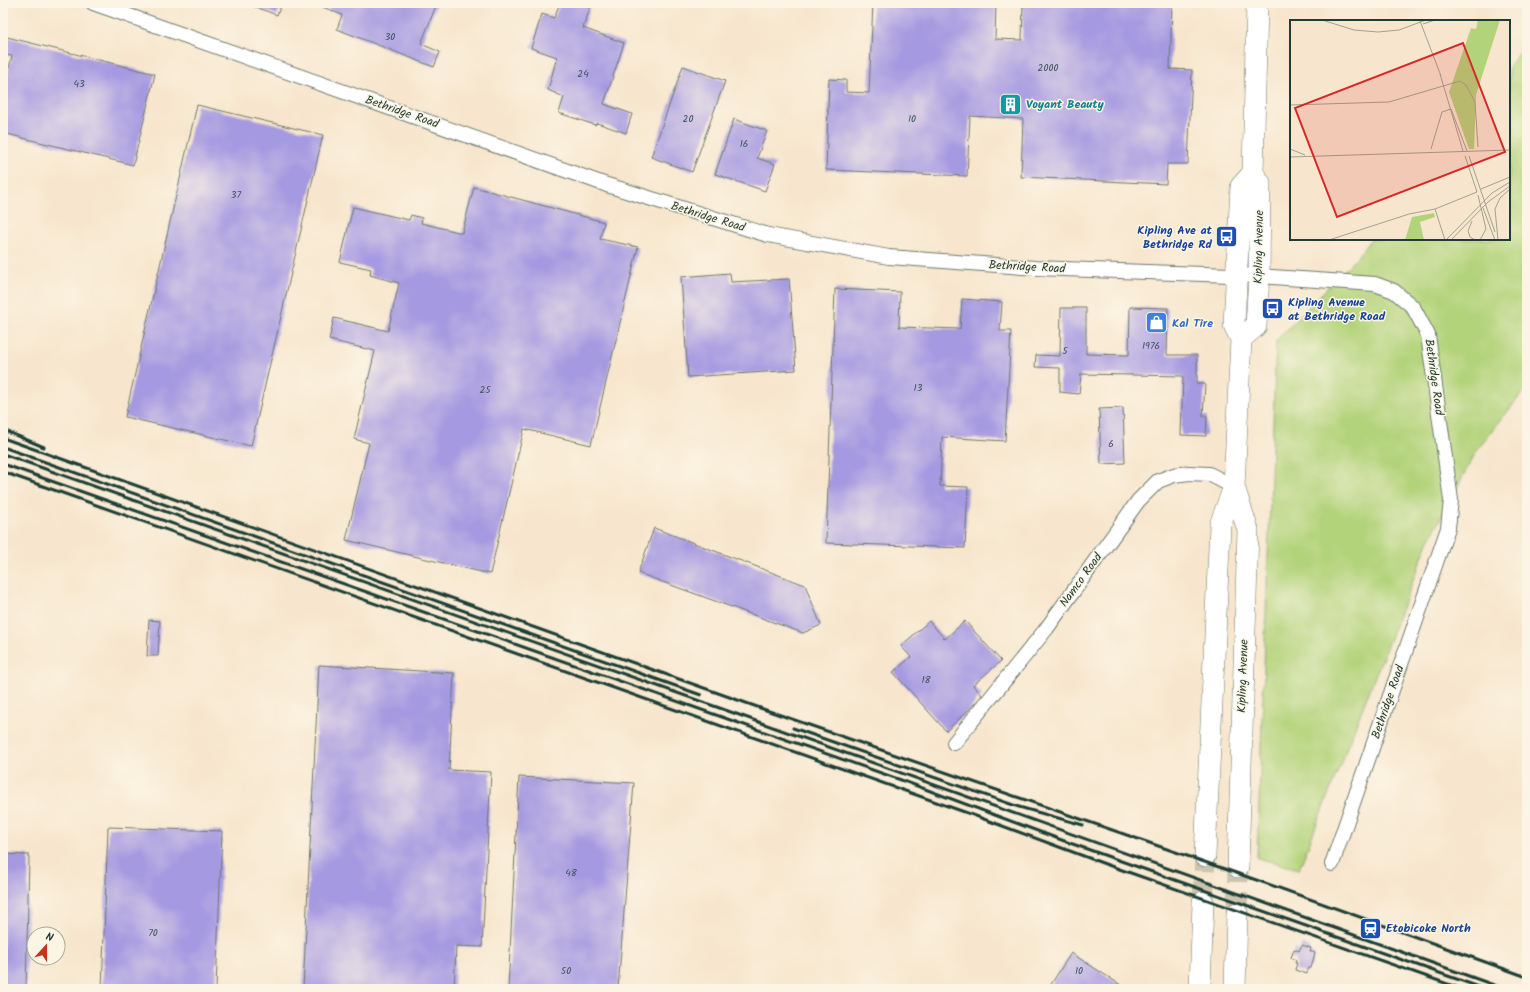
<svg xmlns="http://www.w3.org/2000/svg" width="1530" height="992" font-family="Kalam,sans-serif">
	<rect width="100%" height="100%" fill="#fcf5e5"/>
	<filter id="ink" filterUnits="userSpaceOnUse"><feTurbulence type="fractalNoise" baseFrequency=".025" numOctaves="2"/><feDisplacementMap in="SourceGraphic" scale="8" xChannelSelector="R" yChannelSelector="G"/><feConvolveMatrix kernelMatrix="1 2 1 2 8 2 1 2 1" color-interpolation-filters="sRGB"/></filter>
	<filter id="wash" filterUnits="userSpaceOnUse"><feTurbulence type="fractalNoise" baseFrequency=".012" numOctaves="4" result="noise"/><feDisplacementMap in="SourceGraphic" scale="16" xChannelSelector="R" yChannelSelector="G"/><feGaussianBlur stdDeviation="0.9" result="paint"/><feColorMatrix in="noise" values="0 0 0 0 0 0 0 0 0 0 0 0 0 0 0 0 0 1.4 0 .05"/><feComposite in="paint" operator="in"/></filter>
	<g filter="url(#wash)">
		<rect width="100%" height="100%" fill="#f7e6cd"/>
		<polygon fill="#b3d37a" stroke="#698857" points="1527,44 1527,387 1477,450 1428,542 1299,869 1257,858 1276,341 1356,258 1371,239 1509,239 1509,66"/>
		<g id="blocks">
			<g fill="#a599e1">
				<polygon points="248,3 282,3 277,15 247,4"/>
				<polygon points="313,3 437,3 421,44 440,52 434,67 337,29 342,15"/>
				<polygon points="560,3 592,3 583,28 624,43 604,104 632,114 626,133 597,123 595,125 559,113 564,97 548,90 557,57 531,48 542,14 554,18"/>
				<polygon points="873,3 931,5 931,3 996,3 995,39 1022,40 1023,3 1172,3 1170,69 1192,70 1188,164 1167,164 1166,184 1021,177 1023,119 970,116 967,176 826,170 829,79 846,80 846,92 869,93"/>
				<polygon points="3,36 155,74 133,165 3,133 3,92 12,56 3,55"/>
				<polygon points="683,66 725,81 692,172 651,157"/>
				<polygon points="197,105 323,135 251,446 125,417"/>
				<polygon points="734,119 767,131 757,158 775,164 765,191 715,174"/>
				<polygon points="474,187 604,222 600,239 638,247 591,445 524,429 490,574 346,540 369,443 354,439 375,351 329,340 334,318 388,331 399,283 370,275 371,269 340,262 353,207 409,220 411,215 422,218 421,223 462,233"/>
				<polygon points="730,273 731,282 789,279 796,370 688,377 681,277"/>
				<polygon points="835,289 900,292 899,327 960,329 962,299 1002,302 1000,331 1011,331 1005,441 942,437 940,486 968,487 965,548 826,543"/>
				<polygon points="1130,307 1168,308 1167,355 1197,355 1197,384 1205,384 1203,416 1207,416 1206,436 1181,435 1183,376 1081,374 1079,394 1060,392 1060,368 1035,367 1036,355 1060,356 1061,308 1086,308 1086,354 1129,355"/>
				<polygon points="1123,408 1125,463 1101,464 1099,409"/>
				<polygon points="654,528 805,585 821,625 803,633 638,573"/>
				<polygon points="149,620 160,621 158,656 147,656"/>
				<polygon points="929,621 945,639 965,621 1001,661 973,685 982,695 970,709 946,731 893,672 911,657 901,646"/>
				<polygon points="319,665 454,673 449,770 491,772 482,947 456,946 454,989 303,989"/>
				<polygon points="519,777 634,783 618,989 508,989"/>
				<polygon points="108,827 222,831 216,989 102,989"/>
				<polygon points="3,854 29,855 26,989 3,989"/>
				<polygon points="1302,945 1311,948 1310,951 1315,953 1311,968 1308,968 1307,974 1295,970 1297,963 1295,963 1296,960 1291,958 1294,949 1299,951"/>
				<polygon points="1071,953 1127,989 1048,989"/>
			</g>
		</g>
	</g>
	<g filter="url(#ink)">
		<use href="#blocks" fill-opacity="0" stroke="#6b786a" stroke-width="1"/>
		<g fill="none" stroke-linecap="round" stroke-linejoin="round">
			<g stroke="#ccc4ae" stroke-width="21" stroke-dasharray="21 10" stroke-linecap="butt">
				<polyline points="1203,902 1205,856"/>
				<polyline points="1237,913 1238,867"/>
			</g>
			<defs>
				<g id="street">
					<polyline points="93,3 607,185 768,235 889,257 1035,268 1259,276 1375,284 1394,291 1413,307 1428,335 1451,500 1448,528 1332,864"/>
					<polyline points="954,743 1047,628 1138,501 1158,481 1174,475 1189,473 1209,474 1234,487"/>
				</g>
				<g id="secondary">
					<polyline points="1241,339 1256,326 1259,276 1260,183 1253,173 1257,3"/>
					<polyline points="1234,487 1248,530 1238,867"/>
					<polyline points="1205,856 1220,525 1234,487 1241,339 1234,325 1241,186 1253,173"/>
					<polyline points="1200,989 1203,902"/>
					<polyline points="1235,989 1237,913"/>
				</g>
			</defs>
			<use href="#street" stroke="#6b786a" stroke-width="16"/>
			<use href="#secondary" stroke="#6b786a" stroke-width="22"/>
			<use href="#street" stroke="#fff" stroke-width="14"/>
			<use href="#secondary" stroke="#fff" stroke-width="21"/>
			<g stroke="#1f3d34" stroke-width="3">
				<polyline points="3,430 44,447"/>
				<polyline points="3,438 763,709 1265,883 1527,977"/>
				<polyline points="3,447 701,695"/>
				<polyline points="3,454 728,711 1505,989"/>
				<polyline points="3,464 901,780 1067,842 1485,989"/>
				<polyline points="3,472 973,815 1105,864 1462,989"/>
				<polyline points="793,728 1019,807 1083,825"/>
			</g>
		</g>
	</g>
	<defs>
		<symbol id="building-square" viewBox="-11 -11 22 22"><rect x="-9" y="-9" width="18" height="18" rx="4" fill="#0f9aa8" stroke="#fcf5e5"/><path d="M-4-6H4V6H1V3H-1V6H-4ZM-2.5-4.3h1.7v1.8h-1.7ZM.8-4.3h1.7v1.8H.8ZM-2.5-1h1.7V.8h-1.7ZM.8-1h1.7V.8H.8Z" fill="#fff"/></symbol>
		<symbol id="bus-square" viewBox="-11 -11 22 22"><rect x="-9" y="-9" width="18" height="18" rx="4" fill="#1a4fb4" stroke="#fcf5e5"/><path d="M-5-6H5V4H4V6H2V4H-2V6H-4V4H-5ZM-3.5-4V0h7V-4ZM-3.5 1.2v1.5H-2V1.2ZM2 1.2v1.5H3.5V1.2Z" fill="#fff"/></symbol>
		<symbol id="shop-square" viewBox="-11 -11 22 22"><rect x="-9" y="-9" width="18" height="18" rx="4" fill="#3f7fe0" stroke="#fcf5e5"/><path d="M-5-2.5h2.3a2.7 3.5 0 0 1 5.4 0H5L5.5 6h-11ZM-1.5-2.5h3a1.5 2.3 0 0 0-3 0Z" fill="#fff"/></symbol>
		<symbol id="station-square" viewBox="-11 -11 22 22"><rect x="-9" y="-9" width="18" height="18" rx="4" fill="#1a4fb4" stroke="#fcf5e5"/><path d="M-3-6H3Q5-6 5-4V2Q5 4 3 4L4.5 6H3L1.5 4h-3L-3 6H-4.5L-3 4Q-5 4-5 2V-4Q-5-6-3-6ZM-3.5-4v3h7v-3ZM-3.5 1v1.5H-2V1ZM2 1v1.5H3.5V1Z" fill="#fff"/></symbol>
	</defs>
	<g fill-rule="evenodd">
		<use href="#building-square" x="998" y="92" width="25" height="25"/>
		<use href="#bus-square" x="1214" y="224" width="25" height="25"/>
		<use href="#bus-square" x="1260" y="296" width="25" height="25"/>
		<use href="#shop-square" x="1144" y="310" width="25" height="25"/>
		<use href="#station-square" x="1358" y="916" width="25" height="25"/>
	</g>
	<g text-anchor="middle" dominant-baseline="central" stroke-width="3" stroke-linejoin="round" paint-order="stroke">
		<g font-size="10" fill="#40545f">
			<text x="390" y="37">30</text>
			<text x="1048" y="68">2000</text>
			<text x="583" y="74">24</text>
			<text x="79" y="84">43</text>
			<text x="688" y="119">20</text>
			<text x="912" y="119">10</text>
			<text x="744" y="144">16</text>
			<text x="236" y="195">37</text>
			<text x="1151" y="346">1976</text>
			<text x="1065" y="351">5</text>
			<text x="918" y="388">13</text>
			<text x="485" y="390">25</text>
			<text x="1111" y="444">6</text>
			<text x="926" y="680">18</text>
			<text x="571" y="873">48</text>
			<text x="153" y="933">70</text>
			<text x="566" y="971">50</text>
			<text x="1079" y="971">10</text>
		</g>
		<g font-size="12" font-weight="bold" fill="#0d838f" stroke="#fcf5e5" text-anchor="start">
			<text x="1026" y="104">Voyant Beauty</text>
		</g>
		<g font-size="12" fill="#1f3d34" stroke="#fcf5e5">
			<text transform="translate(402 112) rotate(19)">Bethridge Road</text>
			<text transform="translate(708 217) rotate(17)">Bethridge Road</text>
			<text transform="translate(1259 247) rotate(-89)">Kipling Avenue</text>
			<text transform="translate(1027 267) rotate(3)">Bethridge Road</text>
			<text transform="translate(1434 377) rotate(82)">Bethridge Road</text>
			<text transform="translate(1081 580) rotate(-54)">Namco Road</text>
			<text transform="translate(1243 676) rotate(-88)">Kipling Avenue</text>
			<text transform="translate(1388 702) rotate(-71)">Bethridge Road</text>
		</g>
		<g font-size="12" font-weight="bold" fill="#164399" stroke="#fcf5e5" text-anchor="start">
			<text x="1212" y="230" text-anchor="end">Kipling Ave at<tspan x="1212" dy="14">Bethridge Rd</tspan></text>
			<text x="1288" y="302">Kipling Avenue<tspan x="1288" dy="14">at Bethridge Road</tspan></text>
			<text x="1386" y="928">Etobicoke North</text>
		</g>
		<g font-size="12" font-weight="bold" fill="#366cbe" stroke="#fcf5e5" text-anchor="start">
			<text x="1172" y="323">Kal Tire</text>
		</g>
	</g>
	<g transform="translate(1290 20)">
		<rect width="220" height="220" fill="#f7e6cd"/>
		<path d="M188 0H210L186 75 184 129H179L159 72 181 8 186 9ZM144 193 145 197 130 202 134 220H115L122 197Z" fill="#b3d37a"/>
		<path fill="none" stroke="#a1a290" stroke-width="1" d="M32 0 64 10 88 12 109 10 136 0M130 1 151 56M133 4 145 0M150 54 173 131M0 85 99 82 170 61 176 65 185 82 188 127M161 89 177 131M0 129 15 135M141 129 152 92 161 89M175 136 187 172M179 136 205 212M0 137 220 130M191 169 220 157M188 175 196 209 190 220M193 188 205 220M145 189 155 220M182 201 178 211 180 217 185 220M39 220 119 194 145 189 187 172M156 220 202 173 220 162M161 220 198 182 220 166M208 220 205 189 210 178 220 169"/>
		<path fill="#d62828" fill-opacity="0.15" stroke="#d62828" stroke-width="2" d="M173 23 215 132 47 197 5 88Z"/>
		<rect width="220" height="220" fill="none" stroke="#1f3d34" stroke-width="2"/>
	</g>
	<rect width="1530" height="992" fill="none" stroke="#fcf5e5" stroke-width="16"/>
	<g transform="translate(46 946) rotate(21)"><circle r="19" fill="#fcf5e5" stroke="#a4ab9e"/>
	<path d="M0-3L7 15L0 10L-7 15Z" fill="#c8321e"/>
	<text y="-6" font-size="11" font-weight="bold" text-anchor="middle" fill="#1f3d34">N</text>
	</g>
</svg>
